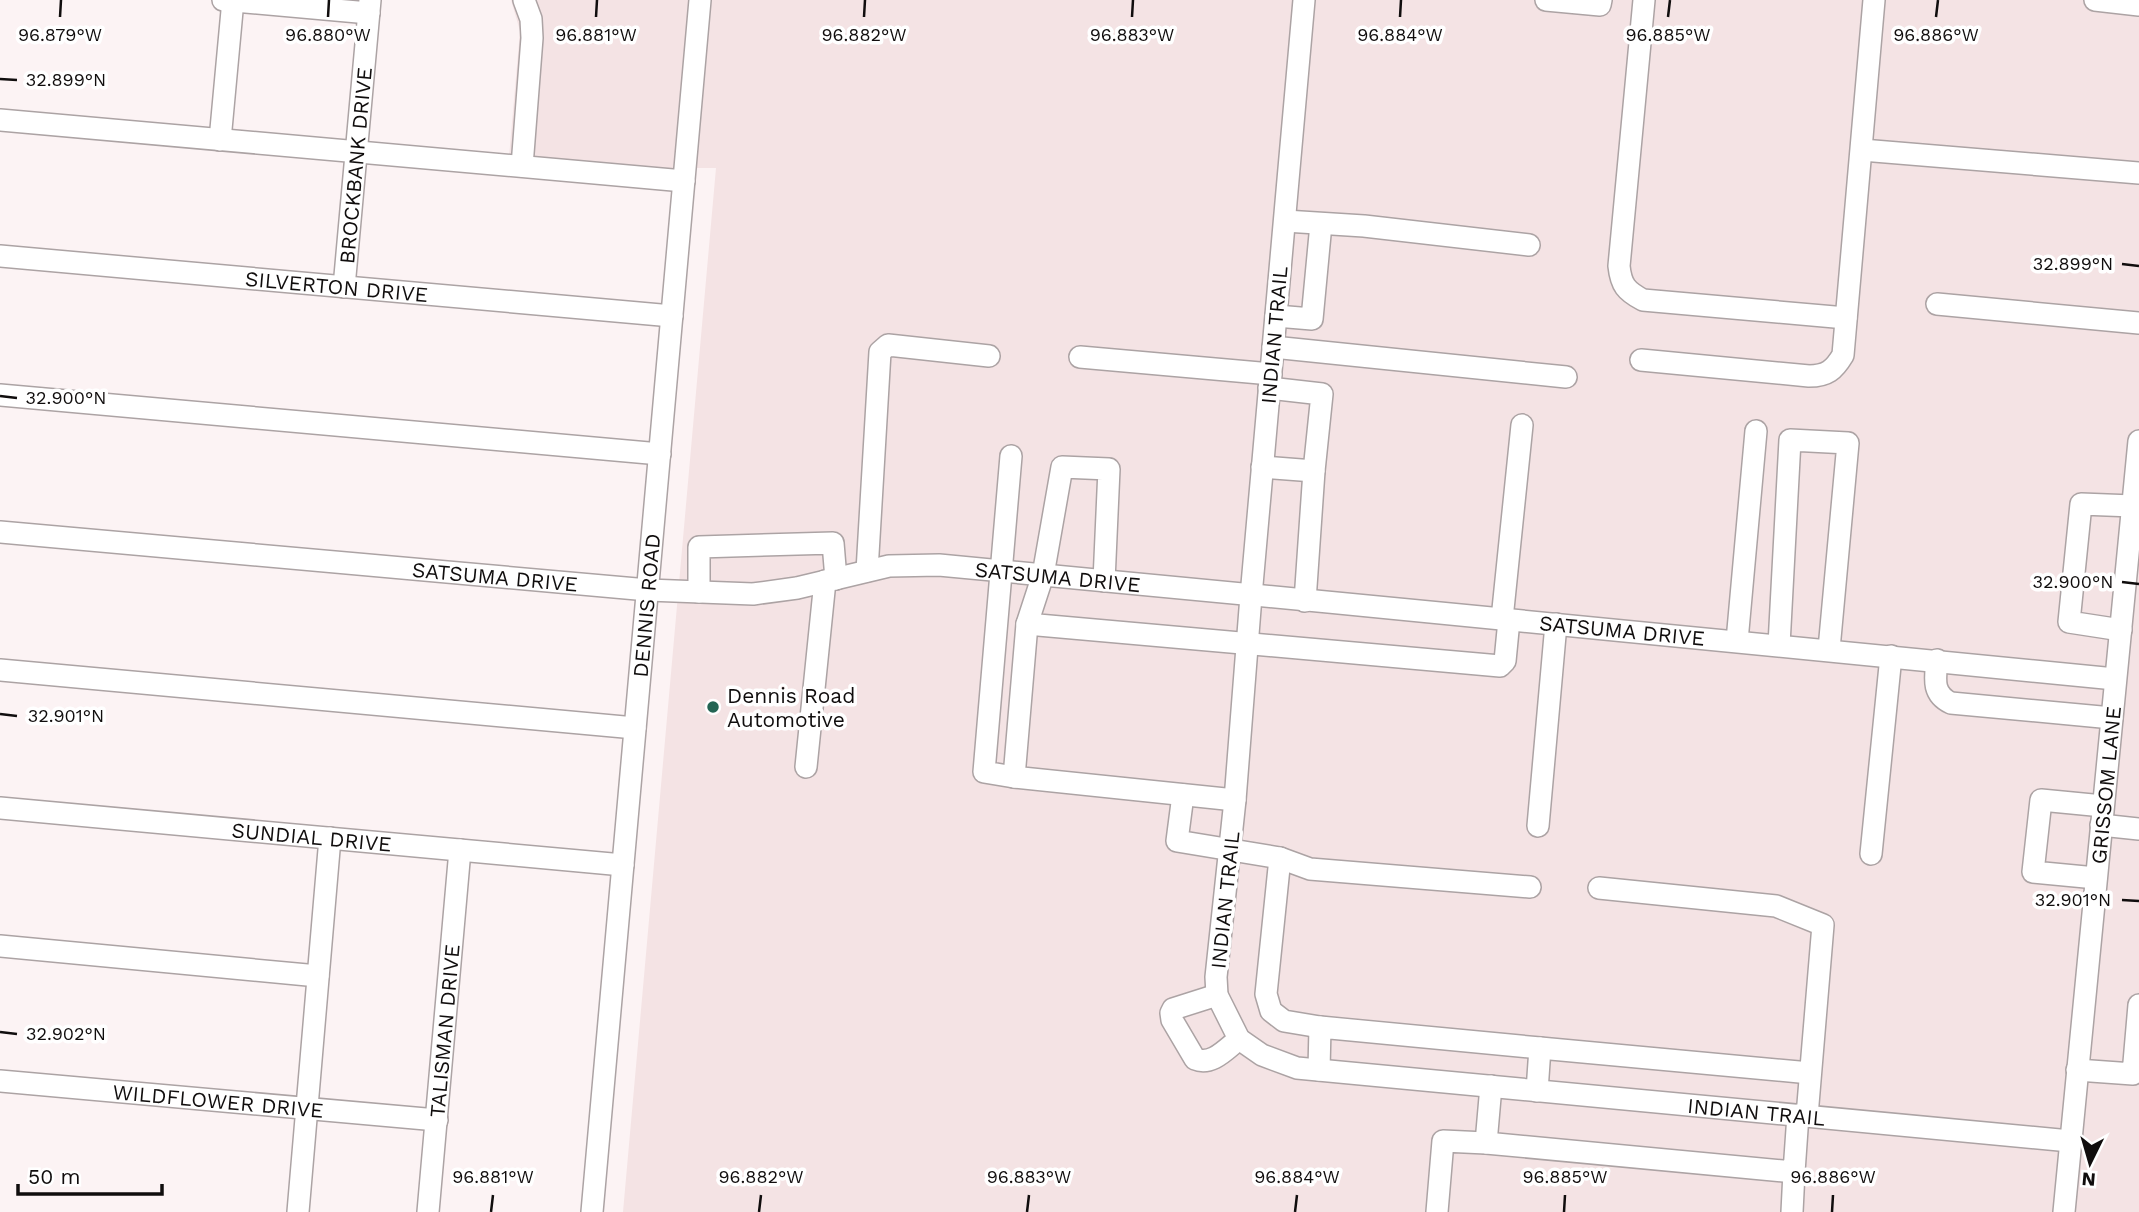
<svg xmlns="http://www.w3.org/2000/svg" width="2139" height="1212" font-family="'Work Sans',sans-serif">
	<rect width="100%" height="100%" fill="#fcf3f4"/>
	<polygon fill="#f4e3e4" points="511,0 2139,0 2139,1212 623,1212 716,168 665,168 509,157 520,31"/>
	<g fill="none" stroke-linecap="round" stroke-linejoin="round">
		<defs>
			<g id="minor">
				<polyline points="223,0 369,13"/>
				<path id="s1" d="M1304 0 1251 596 1235 800 1216 977 1217 995 1239 1039 1262 1055 1297 1068 2070 1141"/>
				<polyline points="1546,0 1600,5 1601,0"/>
				<path d="M1644 0 1619 266C1621 285 1626 291 1643 300L1846 318"/>
				<polyline points="2095,0 2139,5"/>
				<polyline points="0,120 684,181"/>
				<polyline points="220,140 233,0"/>
				<polyline points="1862,150 2139,173"/>
				<polyline points="522,166 532,38 531,19 524,0"/>
				<polyline points="1285,221 1364,226 1529,245"/>
				<path id="s2" d="M0 256 672 316"/>
				<path id="s3" d="M344 287 370 0"/>
				<polyline points="1937,304 2139,323"/>
				<polyline points="1276,316 1312,319 1321,224"/>
				<polyline points="1273,347 1566,377"/>
				<polyline points="1080,357 1271,374"/>
				<path d="M1641 360 1809 376C1827 376 1834 370 1843 355L1874 0"/>
				<polyline points="1269,388 1322,394 1314,471 1305,601"/>
				<polyline points="0,395 660,454"/>
				<polyline points="1011,456 984,772 1014,777"/>
				<polyline points="1262,467 1314,471"/>
				<path id="s4" d="M0 532 648 590 753 594 797 588 889 566 939 565C1331 603 1723 638 2115 679"/>
				<polyline points="867,571 880,352 888,345 989,356"/>
				<polyline points="1104,581 1109,469 1062,467 1043,575 1027,624 1500,666 1505,661 1509,620"/>
				<polyline points="699,592 699,547 833,543 836,579"/>
				<polyline points="1502,619 1522,425"/>
				<polyline points="1027,624 1014,777 1235,800"/>
				<polyline points="2121,630 2069,622 2081,504 2133,506"/>
				<polyline points="1737,641 1756,431"/>
				<polyline points="1779,645 1790,440 1848,443 1829,649"/>
				<path d="M1937 660C1935 679 1932 694 1951 703L2112 718"/>
				<polyline points="0,670 635,728"/>
				<polyline points="806,767 825,581"/>
				<polyline points="1183,795 1177,841 1280,858 1266,994 1271,1011 1284,1021 1320,1027"/>
				<path id="s5" d="M0 808 623 865"/>
				<polyline points="2101,825 2139,829"/>
				<polyline points="1538,826 1556,624"/>
				<polyline points="1871,854 1891,656"/>
				<polyline points="1280,858 1310,869 1530,887"/>
				<polyline points="2096,878 2033,872 2041,800 2103,806"/>
				<polyline points="1599,888 1776,906 1823,925 1807,1116"/>
				<polyline points="0,946 318,976"/>
				<path d="M1217 995 1173 1009 1171 1013 1172 1020 1195 1059C1212 1066 1226 1049 1239 1039"/>
				<polyline points="1319,1070 1320,1027 1540,1048"/>
				<polyline points="2077,1070 2133,1074 2139,1005"/>
				<path id="s6" d="M0 1081 437 1120"/>
				<polyline points="1491,1086 1486,1143 1794,1172 1798,1115"/>
				<polyline points="1537,1091 1540,1048 1810,1073"/>
				<polyline points="298,1212 330,838"/>
				<path id="s7" d="M428 1212 460 850"/>
				<path id="s8" d="M592 1212 700 0"/>
				<polyline points="1437,1212 1443,1141 1486,1143"/>
				<polyline points="1792,1212 1794,1172"/>
				<path id="s9" d="M2064 1212 2139 441"/>
			</g>
		</defs>
		<use href="#minor" stroke="#aca3a4" stroke-width="24"/>
		<use href="#minor" stroke="#fff" stroke-width="21"/>
	</g>
	<path fill="none" stroke="#100d0d" stroke-width="2.5" d="M60 17 61 0M328 17 329 0M596 17 597 0M864 17 865 0M1132 17 1133 0M1400 17 1401 0M1668 17 1670 0M1936 17 1938 0M0 79 17 80M2122 264 2139 266M0 396 17 398M2122 582 2139 584M0 714 17 716M2122 900 2139 901M0 1032 17 1034M491 1212 493 1195M759 1212 761 1195M1027 1212 1029 1195M1295 1212 1297 1195M1564 1212 1565 1195M1832 1212 1833 1195"/>
	<circle fill="#236453" stroke="#fff" stroke-width="2.5" cx="713" cy="707" r="7"/>
	<g text-anchor="middle" dominant-baseline="central" stroke-width="7" stroke-linejoin="round" paint-order="stroke">
		<g font-size="21" fill="#100d0d" stroke="#fff">
			<text stroke="none"><textPath href="#s3" startOffset="122">BROCKBANK DRIVE</textPath></text>
			<text stroke="none"><textPath href="#s2" startOffset="338">SILVERTON DRIVE</textPath></text>
			<text transform="translate(1274 335) rotate(-85)">INDIAN TRAIL</text>
			<text stroke="none"><textPath href="#s4" startOffset="497">SATSUMA DRIVE</textPath></text>
			<text stroke="none"><textPath href="#s4" startOffset="1064">SATSUMA DRIVE</textPath></text>
			<text stroke="none"><textPath href="#s8" startOffset="609">DENNIS ROAD</textPath></text>
			<text stroke="none"><textPath href="#s4" startOffset="1631">SATSUMA DRIVE</textPath></text>
			<text stroke="none"><textPath href="#s9" startOffset="429">GRISSOM LANE</textPath></text>
			<text stroke="none"><textPath href="#s5" startOffset="313">SUNDIAL DRIVE</textPath></text>
			<text transform="translate(1225 900) rotate(-84)">INDIAN TRAIL</text>
			<text stroke="none"><textPath href="#s7" startOffset="182">TALISMAN DRIVE</textPath></text>
			<text stroke="none"><textPath href="#s6" startOffset="219">WILDFLOWER DRIVE</textPath></text>
			<text stroke="none"><textPath href="#s1" startOffset="1575">INDIAN TRAIL</textPath></text>
		</g>
		<g font-size="21" fill="#100d0d" stroke="#fff" text-anchor="start">
			<text x="727" y="695">Dennis Road<tspan x="727" dy="24">Automotive</tspan></text>
		</g>
	</g>
	<g font-size="18" text-anchor="middle" fill="#100d0d" stroke="#fff" stroke-width="7" stroke-linejoin="round" paint-order="stroke">
		<text x="60" y="41">96.879°W</text>
		<text x="328" y="41">96.880°W</text>
		<text x="596" y="41">96.881°W</text>
		<text x="864" y="41">96.882°W</text>
		<text x="1132" y="41">96.883°W</text>
		<text x="1400" y="41">96.884°W</text>
		<text x="1668" y="41">96.885°W</text>
		<text x="1936" y="41">96.886°W</text>
		<text x="66" y="86">32.899°N</text>
		<text x="2073" y="270">32.899°N</text>
		<text x="66" y="404">32.900°N</text>
		<text x="2073" y="588">32.900°N</text>
		<text x="66" y="722">32.901°N</text>
		<text x="2073" y="906">32.901°N</text>
		<text x="66" y="1040">32.902°N</text>
		<text x="493" y="1183">96.881°W</text>
		<text x="761" y="1183">96.882°W</text>
		<text x="1029" y="1183">96.883°W</text>
		<text x="1297" y="1183">96.884°W</text>
		<text x="1565" y="1183">96.885°W</text>
		<text x="1833" y="1183">96.886°W</text>
	</g>
	<g transform="translate(2090 1163) rotate(185)" stroke="#ffffff" stroke-width="5" paint-order="stroke">
	<path d="M0-5L12 26L0 18L-12 26Z" fill="#100d0d"/>
	<text y="-10" font-size="19" font-weight="bold" text-anchor="middle" fill="#100d0d">N</text>
	</g>
	<path d="M18 1184v10h144v-10" fill="none" stroke="#100d0d" stroke-width="3.5"/>
	<text x="28" y="1184" font-size="21" fill="#100d0d" stroke="#ffffff" stroke-width="5" paint-order="stroke">50 m</text>
</svg>
